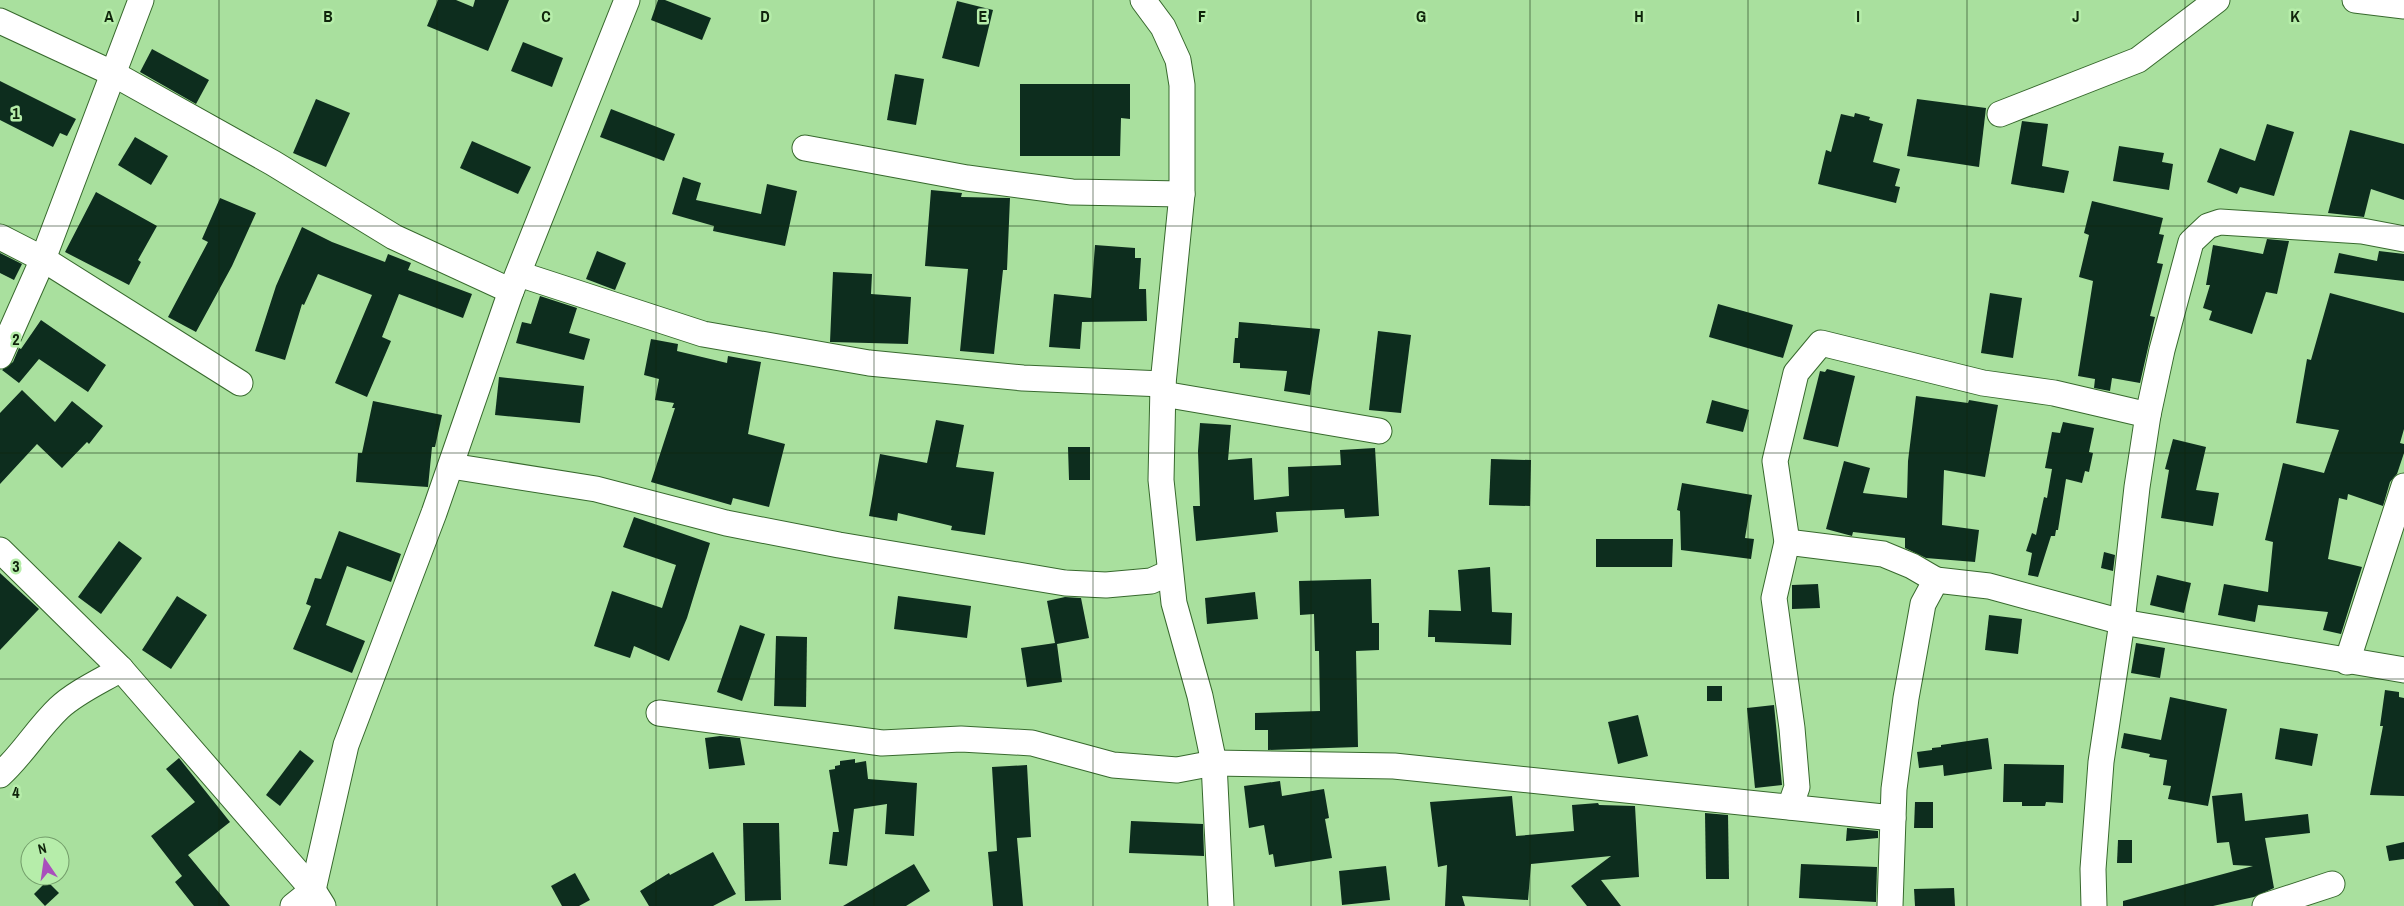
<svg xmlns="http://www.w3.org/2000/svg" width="2404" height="906" font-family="'Archivo Narrow',sans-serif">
	<rect width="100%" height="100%" fill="#a9e09e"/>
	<g fill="#0d2d1e">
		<polygon points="438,0 456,0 473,7 475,0 509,0 488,51 427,26"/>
		<polygon points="658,0 665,0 711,18 702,40 651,20"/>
		<polygon points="957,1 993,10 979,67 942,58"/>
		<polygon points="523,42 563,58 552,87 511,71"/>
		<polygon points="152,49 209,80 196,104 140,72"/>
		<polygon points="895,74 924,79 916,125 887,120"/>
		<polygon points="0,81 76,119 67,136 60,133 53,147 0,120"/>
		<polygon points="1020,84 1130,84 1130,119 1121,118 1120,156 1020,156"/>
		<polygon points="316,99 350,113 326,167 293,153"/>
		<polygon points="1917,99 1986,108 1979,167 1907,156"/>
		<polygon points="611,109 675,134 664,161 600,137"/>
		<polygon points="1855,113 1870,117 1869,120 1883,124 1873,162 1900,169 1895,186 1900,187 1896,203 1818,184 1826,150 1831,152 1841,114 1854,117"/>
		<polygon points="2022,121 2048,124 2042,166 2069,171 2064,193 2011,184"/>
		<polygon points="2267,124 2294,132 2274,196 2240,187 2237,194 2207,182 2220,148 2255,161"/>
		<polygon points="2350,130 2404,144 2404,200 2371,189 2364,217 2328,213"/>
		<polygon points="135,137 168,156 151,185 118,165"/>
		<polygon points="472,141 531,167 518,194 460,168"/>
		<polygon points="2119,146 2164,153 2162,162 2173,164 2169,190 2113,181"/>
		<polygon points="683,177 701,183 696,200 761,214 767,184 797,191 785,246 713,231 714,226 672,214"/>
		<polygon points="931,190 962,193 961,197 1010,198 1007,270 1003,270 994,354 960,351 968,269 925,266"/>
		<polygon points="96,192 157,226 138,260 141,262 129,285 65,252"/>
		<polygon points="220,198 256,213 232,266 196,332 168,317 208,242 202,239"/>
		<polygon points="2092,201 2163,218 2159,234 2164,235 2157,263 2163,264 2150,316 2155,317 2140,383 2112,378 2110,391 2094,388 2095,379 2078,376 2093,281 2079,277 2089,235 2084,233"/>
		<polygon points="302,227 332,242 385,262 388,254 411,263 408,270 472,294 463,318 399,294 382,337 391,341 367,397 335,383 372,295 318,274 304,305 302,304 285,360 255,351 276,286"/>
		<polygon points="2267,239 2289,241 2277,294 2266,292 2252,334 2209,320 2212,311 2203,308 2210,285 2206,285 2213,245 2263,254"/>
		<polygon points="1095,245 1135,248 1135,258 1141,258 1139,289 1146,289 1147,321 1082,322 1080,349 1049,347 1054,294 1091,298"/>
		<polygon points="597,251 626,263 615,290 586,279"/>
		<polygon points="2379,251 2404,254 2404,281 2334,273 2339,253 2377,261"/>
		<polygon points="0,253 22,264 14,280 0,273"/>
		<polygon points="833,272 872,274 871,294 911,297 908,344 830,342"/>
		<polygon points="1990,293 2022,298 2013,358 1981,353"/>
		<polygon points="2330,293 2404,313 2404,429 2400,443 2404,444 2404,453 2397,474 2390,482 2383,506 2348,494 2347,500 2339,498 2328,559 2362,567 2341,634 2323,630 2328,612 2258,605 2255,622 2218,615 2224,584 2268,592 2273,542 2265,540 2283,463 2324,473 2339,430 2296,423 2307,359 2311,360"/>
		<polygon points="540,296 577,308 569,333 590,339 584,360 516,343 522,322 531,324"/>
		<polygon points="1718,304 1793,325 1783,358 1709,337"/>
		<polygon points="41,320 106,365 88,392 39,359 19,383 2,370 13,362 19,348 21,349"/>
		<polygon points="1239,322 1320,329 1310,395 1284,391 1287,371 1240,368 1240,363 1233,363 1235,338 1238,338"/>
		<polygon points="1378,331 1411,335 1401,413 1369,410"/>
		<polygon points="651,339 678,344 677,351 727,363 728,356 761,362 748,434 785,444 769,507 733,498 731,505 651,482 675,408 672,408 674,403 655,400 659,379 644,375"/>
		<polygon points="1827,369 1855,376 1838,447 1803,439 1820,371 1825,372"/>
		<polygon points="499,377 584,386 580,423 495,415"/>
		<polygon points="22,390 55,422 72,401 103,426 89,444 87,442 62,468 37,444 0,484 0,413"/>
		<polygon points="1916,396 1968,403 1969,400 1998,405 1985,477 1944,470 1942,525 1979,530 1975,562 1926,558 1905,548 1905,538 1853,532 1852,536 1826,529 1844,461 1870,468 1863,493 1907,498 1908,461"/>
		<polygon points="1712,400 1749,410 1743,432 1706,423"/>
		<polygon points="373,401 442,415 435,447 432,447 428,487 356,482 358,453 362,453"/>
		<polygon points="936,420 964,425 956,467 994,472 985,535 951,530 952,526 898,513 897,521 869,516 880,454 927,463"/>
		<polygon points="2063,422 2094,428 2089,452 2093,453 2089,472 2085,471 2082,483 2066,479 2058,530 2056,530 2055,536 2051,536 2038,577 2028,575 2032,553 2026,551 2032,533 2036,535 2044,497 2047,498 2052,469 2045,468 2052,432 2060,433"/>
		<polygon points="1200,423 1231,425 1228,460 1252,458 1254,500 1289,496 1288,467 1341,465 1340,450 1375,448 1379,516 1345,518 1344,509 1276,512 1278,532 1196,541 1193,506 1200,506 1198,451"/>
		<polygon points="2173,439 2206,447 2196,490 2219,493 2213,526 2161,518 2169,470 2165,469"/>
		<polygon points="1068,447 1090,447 1090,480 1069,480"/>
		<polygon points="1491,459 1531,460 1530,506 1489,505"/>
		<polygon points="1682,483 1752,495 1745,538 1754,539 1751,559 1681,550 1680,511 1677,510"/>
		<polygon points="634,517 710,543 687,618 669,661 634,646 630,658 594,646 612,591 662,608 676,565 623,547"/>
		<polygon points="339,531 401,554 391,582 347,566 326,625 365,641 352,673 293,649 311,606 306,604 315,578 321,579"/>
		<polygon points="1596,539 1673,539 1672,567 1596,567"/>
		<polygon points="119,541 142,558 101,614 78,597"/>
		<polygon points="2104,552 2115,555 2113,571 2101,568"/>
		<polygon points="1490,567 1492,612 1512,613 1511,645 1435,642 1435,637 1428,637 1429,610 1461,611 1458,570"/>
		<polygon points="0,573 39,609 0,650"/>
		<polygon points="2157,575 2191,583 2184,613 2150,605"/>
		<polygon points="1371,579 1372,623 1379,623 1379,650 1356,651 1358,747 1268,750 1268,730 1255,730 1255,713 1320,711 1319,651 1315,651 1314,614 1300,615 1299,581"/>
		<polygon points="1818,584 1820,608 1792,609 1792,585"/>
		<polygon points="1255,592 1258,619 1207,624 1205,598"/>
		<polygon points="177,596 207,615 171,669 142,650"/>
		<polygon points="898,596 971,606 967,638 894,629"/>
		<polygon points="1065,597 1081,598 1089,638 1057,644 1062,682 1027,687 1021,648 1055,643 1047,601"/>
		<polygon points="1989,615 2022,619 2018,654 1985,650"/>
		<polygon points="740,625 765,634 742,701 717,692"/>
		<polygon points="776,636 807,637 806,707 774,706"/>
		<polygon points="2136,643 2165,648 2160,678 2131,673"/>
		<rect x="1707" y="686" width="15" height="15"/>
		<polygon points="2385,690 2399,692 2399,697 2404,698 2404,796 2370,795 2383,726 2380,726"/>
		<polygon points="2170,697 2227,709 2208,806 2168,799 2171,786 2163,785 2167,760 2149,757 2150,754 2121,748 2124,733 2161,740"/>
		<polygon points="1774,705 1782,785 1755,788 1747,708"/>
		<polygon points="1638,715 1648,756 1618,764 1608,722"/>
		<polygon points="2280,728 2318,734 2312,766 2275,759"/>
		<polygon points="720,736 740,738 745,765 709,769 705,738"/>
		<polygon points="1988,738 1992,769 1944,776 1943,765 1919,768 1917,752 1932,750 1932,748 1941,747 1941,745"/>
		<polygon points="300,750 314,761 280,806 266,795"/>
		<polygon points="179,758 230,822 188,855 230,906 194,906 175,882 182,876 151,836 195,802 166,769"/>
		<polygon points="855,759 855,763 866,761 868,779 917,783 914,836 885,834 887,804 854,809 847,866 829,864 833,832 839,832 829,770 835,769 835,766 840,765 840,761"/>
		<polygon points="2004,764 2064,765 2063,803 2046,802 2045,806 2022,806 2022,802 2003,802"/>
		<polygon points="1027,765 1031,837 1017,838 1023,906 993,906 988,852 997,851 992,767"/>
		<polygon points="1280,781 1282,796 1324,789 1329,818 1325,819 1332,858 1275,867 1273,854 1269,855 1264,825 1249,828 1244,786"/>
		<polygon points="2242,793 2245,821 2308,814 2310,833 2265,838 2274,888 2254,897 2213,906 2123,906 2123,901 2253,866 2233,865 2229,842 2217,843 2212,796"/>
		<polygon points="1512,796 1516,836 1574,831 1572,805 1598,803 1599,805 1635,806 1639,877 1601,880 1621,906 1587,906 1571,886 1611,856 1531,864 1528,900 1462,896 1465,906 1445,906 1447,865 1438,867 1430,802"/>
		<polygon points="1915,802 1933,802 1933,828 1914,828"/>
		<polygon points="1705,813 1728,815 1729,879 1706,879"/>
		<polygon points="1131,821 1203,824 1204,856 1129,853"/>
		<polygon points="743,823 779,823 781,900 745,901"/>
		<polygon points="1847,828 1878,831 1878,838 1846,841"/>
		<polygon points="2118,840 2132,840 2132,863 2117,863"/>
		<polygon points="2404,842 2404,859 2389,861 2386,846"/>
		<polygon points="713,852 736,894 713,906 649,906 640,891 669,873 670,875"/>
		<polygon points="914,864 930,891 906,906 843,906"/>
		<polygon points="1801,864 1877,867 1876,902 1799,898"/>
		<polygon points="1386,866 1390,900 1342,905 1339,871"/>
		<polygon points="575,873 590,900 579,906 562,906 551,886"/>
		<polygon points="47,881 59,893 45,906 34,894"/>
		<polygon points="1954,888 1955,906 1915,906 1914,889"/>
	</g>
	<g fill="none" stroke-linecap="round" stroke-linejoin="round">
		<defs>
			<g id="minor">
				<polyline points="1143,0 1163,27 1178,60 1182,85 1182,194 1163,384 1161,480 1174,603 1200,696 1214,763 1221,906"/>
				<polyline points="2355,0 2404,6"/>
				<polyline points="0,21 112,73 273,163 394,237 511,291"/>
				<polyline points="2000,114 2138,60 2217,0"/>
				<polyline points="805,148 967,178 1072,192 1182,194"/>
				<polyline points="0,237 43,259 240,383"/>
				<polyline points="519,274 703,334 869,363 1023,378 1163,384"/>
				<polyline points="0,356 43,259 141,0"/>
				<polyline points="1163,394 1379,431"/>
				<polyline points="451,466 596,489 726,523 839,545 1065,583 1106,585 1151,581 1169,573"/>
				<polyline points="1787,542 1883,554 1912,566 1936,580"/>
				<polyline points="0,550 121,669 313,890 323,906"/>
				<polyline points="2347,662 2404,486"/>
				<polyline points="659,713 882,743 961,739 1032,743 1113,765 1177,770 1214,763 1394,766 1893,818"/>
				<path d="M0 775C23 754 37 729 59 708 76 692 101 681 121 669"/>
				<polyline points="1790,807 1797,787 1792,728 1774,598 1787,542 1775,461 1796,373 1821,343 1983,383 2054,393 2148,415"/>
				<polyline points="293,906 313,890 346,745 434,513 511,291 627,0"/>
				<polyline points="1890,906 1894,789 1906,698 1923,604 1936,580 1989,586 2122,622 2404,670"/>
				<polyline points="2094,906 2093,869 2101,762 2122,622 2137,487 2148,415 2162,350 2191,242 2208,226 2220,222 2362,231 2404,239"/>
				<polyline points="2265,906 2332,884"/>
			</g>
		</defs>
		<use href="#minor" stroke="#37692d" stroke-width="27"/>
		<use href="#minor" stroke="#fff" stroke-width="25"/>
	</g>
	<path fill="none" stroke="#0f240b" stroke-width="1" stroke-opacity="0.55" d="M219 0V906M437 0V906M656 0V906M874 0V906M1093 0V906M1311 0V906M1530 0V906M1748 0V906M1967 0V906M2185 0V906M0 226H2404M0 453H2404M0 679H2404"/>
	<g font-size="16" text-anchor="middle" font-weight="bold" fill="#0f240b" stroke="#b6edaa" stroke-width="5" stroke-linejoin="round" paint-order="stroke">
		<text x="109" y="22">A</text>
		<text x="328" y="22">B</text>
		<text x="546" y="22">C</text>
		<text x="765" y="22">D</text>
		<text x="983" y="22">E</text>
		<text x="1202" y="22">F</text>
		<text x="1421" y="22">G</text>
		<text x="1639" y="22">H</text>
		<text x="1858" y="22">I</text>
		<text x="2076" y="22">J</text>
		<text x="2295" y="22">K</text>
		<text x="16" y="119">1</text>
		<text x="16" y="345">2</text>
		<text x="16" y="572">3</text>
		<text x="16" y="798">4</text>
	</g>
	<g transform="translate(45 861) rotate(347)"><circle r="24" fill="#b6edaa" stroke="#739d6a"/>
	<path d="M0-4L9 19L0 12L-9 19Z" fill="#a94fbc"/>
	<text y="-8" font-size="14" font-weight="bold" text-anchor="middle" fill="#0f240b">N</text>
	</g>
</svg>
